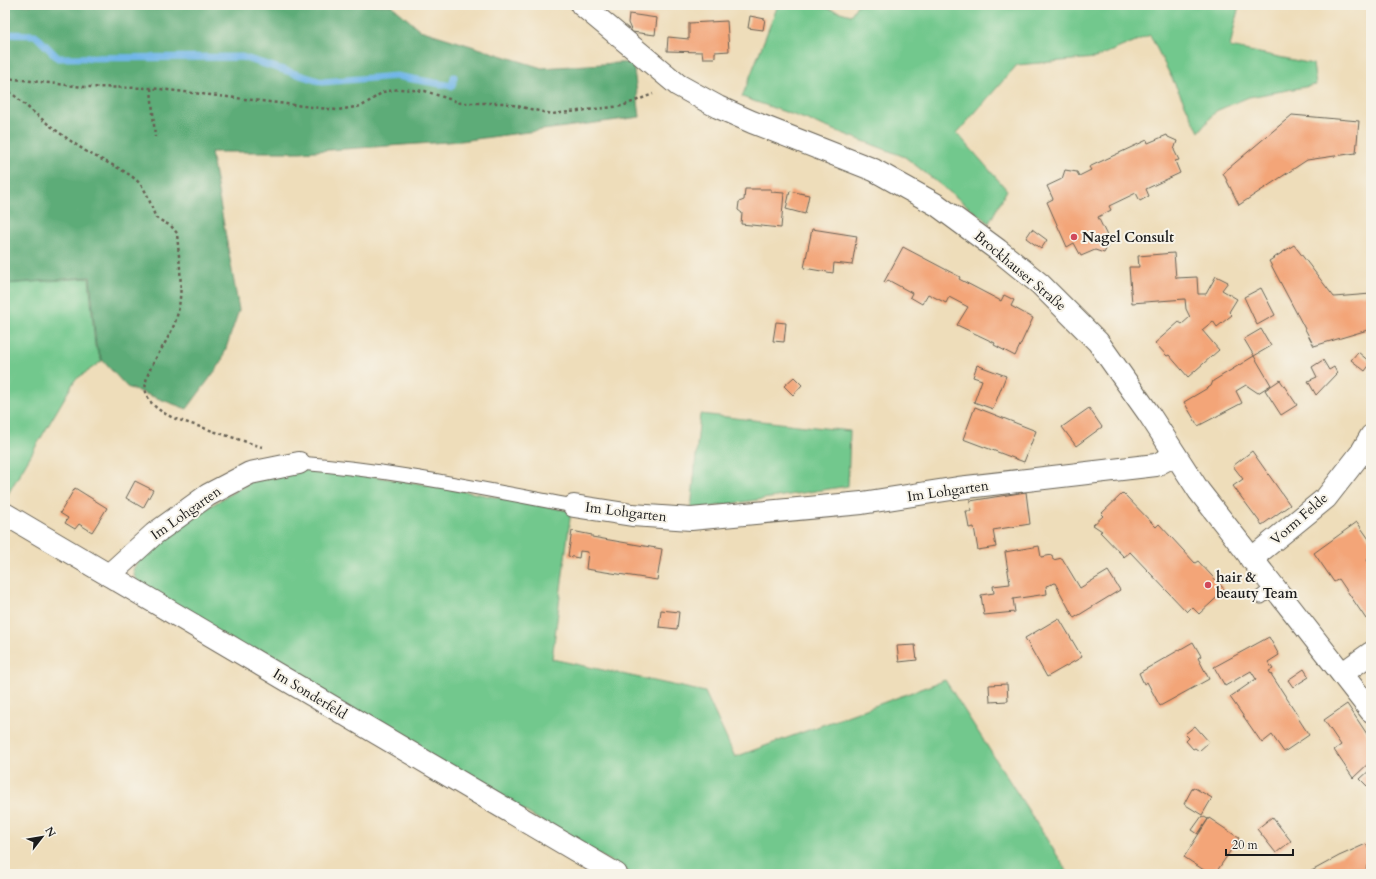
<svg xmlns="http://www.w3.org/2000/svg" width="1376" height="879" font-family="Cardo,serif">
	<rect width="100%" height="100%" fill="#f7f3e8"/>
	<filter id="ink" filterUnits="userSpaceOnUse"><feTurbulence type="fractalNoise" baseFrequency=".025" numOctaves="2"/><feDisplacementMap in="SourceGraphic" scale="8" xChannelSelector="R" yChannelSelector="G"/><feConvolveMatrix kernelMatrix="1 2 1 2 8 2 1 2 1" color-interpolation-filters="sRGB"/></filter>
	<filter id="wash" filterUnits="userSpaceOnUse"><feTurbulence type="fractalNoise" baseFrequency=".012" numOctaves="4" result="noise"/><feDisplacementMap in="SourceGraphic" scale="16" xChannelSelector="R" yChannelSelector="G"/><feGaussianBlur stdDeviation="0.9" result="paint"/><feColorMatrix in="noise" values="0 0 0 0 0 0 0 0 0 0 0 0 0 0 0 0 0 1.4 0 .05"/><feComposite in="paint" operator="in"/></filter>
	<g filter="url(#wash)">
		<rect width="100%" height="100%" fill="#eeddba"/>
		<g fill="#72c88d" stroke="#477254">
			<polygon points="778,5 815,5 851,15 857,5 1239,5 1230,47 1313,64 1316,85 1249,97 1216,111 1199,132 1150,35 1095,58 1017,65 957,133 1007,190 989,223 905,157 808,120 742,97"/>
			<polygon points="89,278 95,346 102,361 75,380 5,499 5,284"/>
			<polygon points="700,414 850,431 848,486 691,510"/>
			<path d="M300 469C391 475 481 495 571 511L552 659 705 692 735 757 945 680 1069 874H632L143 588 136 581 133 570 139 559 166 533 255 479Z"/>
		</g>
		<polygon fill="#5dac78" stroke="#3c644a" points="5,5 391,5 420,30 542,68 633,62 640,117 461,141 300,152 211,152 239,310 221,363 187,409 127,387 103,361 96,346 90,277 5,284"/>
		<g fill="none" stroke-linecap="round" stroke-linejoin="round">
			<polyline stroke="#71b6e8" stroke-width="7" points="5,34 35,35 58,58 242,57 322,82 396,76 452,86 454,77"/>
		</g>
		<g id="blocks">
			<g fill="#f3a578">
				<polygon points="629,14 657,18 655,35 632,32 628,23"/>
				<polygon points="750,16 765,19 763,30 748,28"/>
				<polygon points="727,21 729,51 715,52 715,58 703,58 702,52 667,51 668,37 689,39 689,23"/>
				<polygon points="1292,115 1359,121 1356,153 1307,160 1239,205 1223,173"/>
				<polygon points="1167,135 1168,137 1177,141 1174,150 1179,160 1175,161 1180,173 1146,189 1149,196 1140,201 1136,193 1109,206 1111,210 1098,217 1110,242 1104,253 1095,250 1081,256 1074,243 1067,247 1047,202 1053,199 1047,186 1062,179 1065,170 1077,172 1079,176 1091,170 1089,167 1147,140 1148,143"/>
				<polygon points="745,189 771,189 771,192 784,193 781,228 741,224 742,213 738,210 739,202 744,200"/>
				<polygon points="790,191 809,195 805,214 786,209"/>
				<polygon points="812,229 857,236 852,265 834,263 833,273 804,268"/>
				<polygon points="1032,229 1047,240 1041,249 1026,238"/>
				<polygon points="1294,245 1334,297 1371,294 1371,329 1314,346 1269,261"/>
				<polygon points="903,247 960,277 959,279 1001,301 1004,295 1014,300 1011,306 1033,318 1015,356 994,345 995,343 957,325 968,307 949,297 946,303 928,294 922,304 910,297 912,293 888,280 886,283 884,282"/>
				<polygon points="1174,253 1176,278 1197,277 1198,294 1206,294 1216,276 1228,282 1222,290 1237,299 1229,312 1232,315 1217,327 1213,321 1202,330 1219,350 1188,377 1169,355 1167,356 1155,343 1179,322 1182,324 1190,317 1186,309 1185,299 1132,303 1129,267 1139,267 1138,256"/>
				<polygon points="1261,288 1275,315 1257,325 1244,297"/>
				<polygon points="776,322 786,323 784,342 773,341"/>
				<polygon points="1261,329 1271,346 1254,356 1244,339"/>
				<polygon points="1358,352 1371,363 1365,371 1351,360"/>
				<polygon points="1254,356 1271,385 1258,393 1246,385 1236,391 1242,403 1198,426 1184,402 1211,386 1213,381"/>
				<polygon points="1323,360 1329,370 1334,367 1337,373 1316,395 1308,381 1317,377 1312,367"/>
				<polygon points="977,365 1006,376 993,409 974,402 982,380 973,377"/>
				<polygon points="794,377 802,385 793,395 784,386"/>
				<polygon points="1280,380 1297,405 1281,415 1265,390"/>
				<polygon points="975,407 1036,431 1024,462 963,439"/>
				<polygon points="1089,408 1102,427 1076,446 1062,427"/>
				<polygon points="1252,451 1290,505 1262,525 1233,486 1243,479 1233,466"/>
				<polygon points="135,481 153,490 143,508 126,498"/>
				<polygon points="75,488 107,508 92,532 79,524 75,529 65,523 68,518 60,513"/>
				<polygon points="1026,492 1030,524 993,530 996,547 978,550 974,527 969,528 966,511 971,511 970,501"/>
				<polygon points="1123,493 1156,527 1159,524 1195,563 1198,561 1225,590 1199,614 1192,607 1187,612 1130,552 1124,557 1100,532 1102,531 1093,525 1103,516 1101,514"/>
				<polygon points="1357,522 1371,542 1371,556 1367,560 1371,566 1371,616 1366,619 1339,579 1334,582 1314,553"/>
				<polygon points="572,531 592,535 592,537 662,549 657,580 586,569 588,552 580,551 579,558 568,556"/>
				<polygon points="1039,546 1041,557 1052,555 1053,560 1062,558 1080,588 1108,571 1120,590 1074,618 1055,583 1046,586 1047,594 1013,599 1015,612 984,615 981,595 994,593 993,586 1010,584 1005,552"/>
				<polygon points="661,610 679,612 677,629 659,627"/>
				<polygon points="1059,618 1082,657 1047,677 1025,638"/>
				<polygon points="1269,637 1279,655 1268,662 1273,669 1269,671 1299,717 1298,718 1309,735 1284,752 1272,735 1262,743 1230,697 1256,679 1251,671 1225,686 1214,667"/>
				<polygon points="1193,642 1201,656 1198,658 1209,679 1160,706 1147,682 1144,684 1139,673"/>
				<polygon points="915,645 917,660 899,662 897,646"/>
				<polygon points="1304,669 1309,677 1293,687 1288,680"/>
				<polygon points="1007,684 1008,701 990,702 989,685"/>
				<polygon points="1347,704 1371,740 1371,761 1353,778 1334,750 1341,745 1324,720"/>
				<polygon points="1195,726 1209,742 1199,751 1195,748 1193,749 1186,741 1189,738 1185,734"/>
				<polygon points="1371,769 1371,782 1367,786 1360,779"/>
				<polygon points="1193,787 1212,798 1202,815 1184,804"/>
				<polygon points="1202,816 1208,819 1198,834 1192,830"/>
				<polygon points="1272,817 1291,841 1276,853 1257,829"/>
				<polygon points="1209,818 1239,838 1215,874 1210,874 1184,857"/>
				<polygon points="1366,844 1371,853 1371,864 1366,867 1370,874 1306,874 1339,856"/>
			</g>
		</g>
	</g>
	<g filter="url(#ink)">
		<use href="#blocks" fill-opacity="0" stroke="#666053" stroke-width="1"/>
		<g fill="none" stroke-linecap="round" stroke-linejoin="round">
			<defs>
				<g id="lane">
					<path d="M299 463C392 470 483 489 574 506"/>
					<polyline points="1261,597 1274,587"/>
				</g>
				<g id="street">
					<polyline points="582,5 678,85 718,107 752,122 874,170 937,205 998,250 1040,284 1098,342 1149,414 1199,491 1371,711"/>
					<polyline points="574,506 632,515 691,519 862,503 958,488 1156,465 1175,455"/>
					<polyline points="5,514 616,874"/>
					<polyline points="1251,559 1326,498 1361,453 1371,436"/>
					<polyline points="109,575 154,534 208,495 250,473 299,463"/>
					<polyline points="1343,673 1371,653"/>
				</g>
			</defs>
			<use href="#lane" stroke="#666053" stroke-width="15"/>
			<use href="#street" stroke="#666053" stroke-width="24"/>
			<g stroke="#666053" stroke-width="2.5" stroke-dasharray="3 3" stroke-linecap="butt">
				<polyline points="5,78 84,87 151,88 337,110 362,106 383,92 399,89 425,91 461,103 504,103 552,114 622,106 653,94"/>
				<path d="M5 87C30 110 55 131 84 150 101 161 129 170 141 185 149 195 151 207 156 218L171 226 177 233C179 261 184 289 177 316 167 356 112 392 176 419L262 447"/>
				<polyline points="151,88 155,137"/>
			</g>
			<use href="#lane" stroke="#fff" stroke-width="13"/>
			<use href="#street" stroke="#fff" stroke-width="22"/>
		</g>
	</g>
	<g fill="#d1495b" stroke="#f7f3e8" stroke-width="1.5">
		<circle cx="1074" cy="237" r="4"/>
		<circle cx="1208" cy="585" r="4"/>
	</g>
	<g text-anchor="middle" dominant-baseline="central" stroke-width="4" stroke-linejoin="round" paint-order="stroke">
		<g font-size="14" font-weight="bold" fill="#1c1c1c" stroke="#f7f3e8" text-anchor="start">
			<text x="1082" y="237">Nagel Consult</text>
			<text x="1216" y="577">hair &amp;<tspan x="1216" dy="16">beauty Team</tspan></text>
		</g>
		<g font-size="14" fill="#1c1c1c" stroke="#f7f3e8">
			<text transform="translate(1020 271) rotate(40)">Brockhauser Straße</text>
			<text transform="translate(948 491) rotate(-8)">Im Lohgarten</text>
			<text transform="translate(626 512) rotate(7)">Im Lohgarten</text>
			<text transform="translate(186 513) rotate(-35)">Im Lohgarten</text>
			<text transform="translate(1299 519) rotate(-41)">Vorm Felde</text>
			<text transform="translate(310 694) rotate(31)">Im Sonderfeld</text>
		</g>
	</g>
	<rect width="1376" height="879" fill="none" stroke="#f7f3e8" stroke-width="20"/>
	<g transform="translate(42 837) rotate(59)" stroke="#f7f3e8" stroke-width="3" paint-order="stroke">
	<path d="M0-3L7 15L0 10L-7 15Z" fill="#1c1c1c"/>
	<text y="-6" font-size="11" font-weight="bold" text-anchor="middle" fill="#1c1c1c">N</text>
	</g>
	<path d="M1226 849v6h67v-6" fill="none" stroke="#1c1c1c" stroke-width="2"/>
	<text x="1232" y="849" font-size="12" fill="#1c1c1c" stroke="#f7f3e8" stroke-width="3" paint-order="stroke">20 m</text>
</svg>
